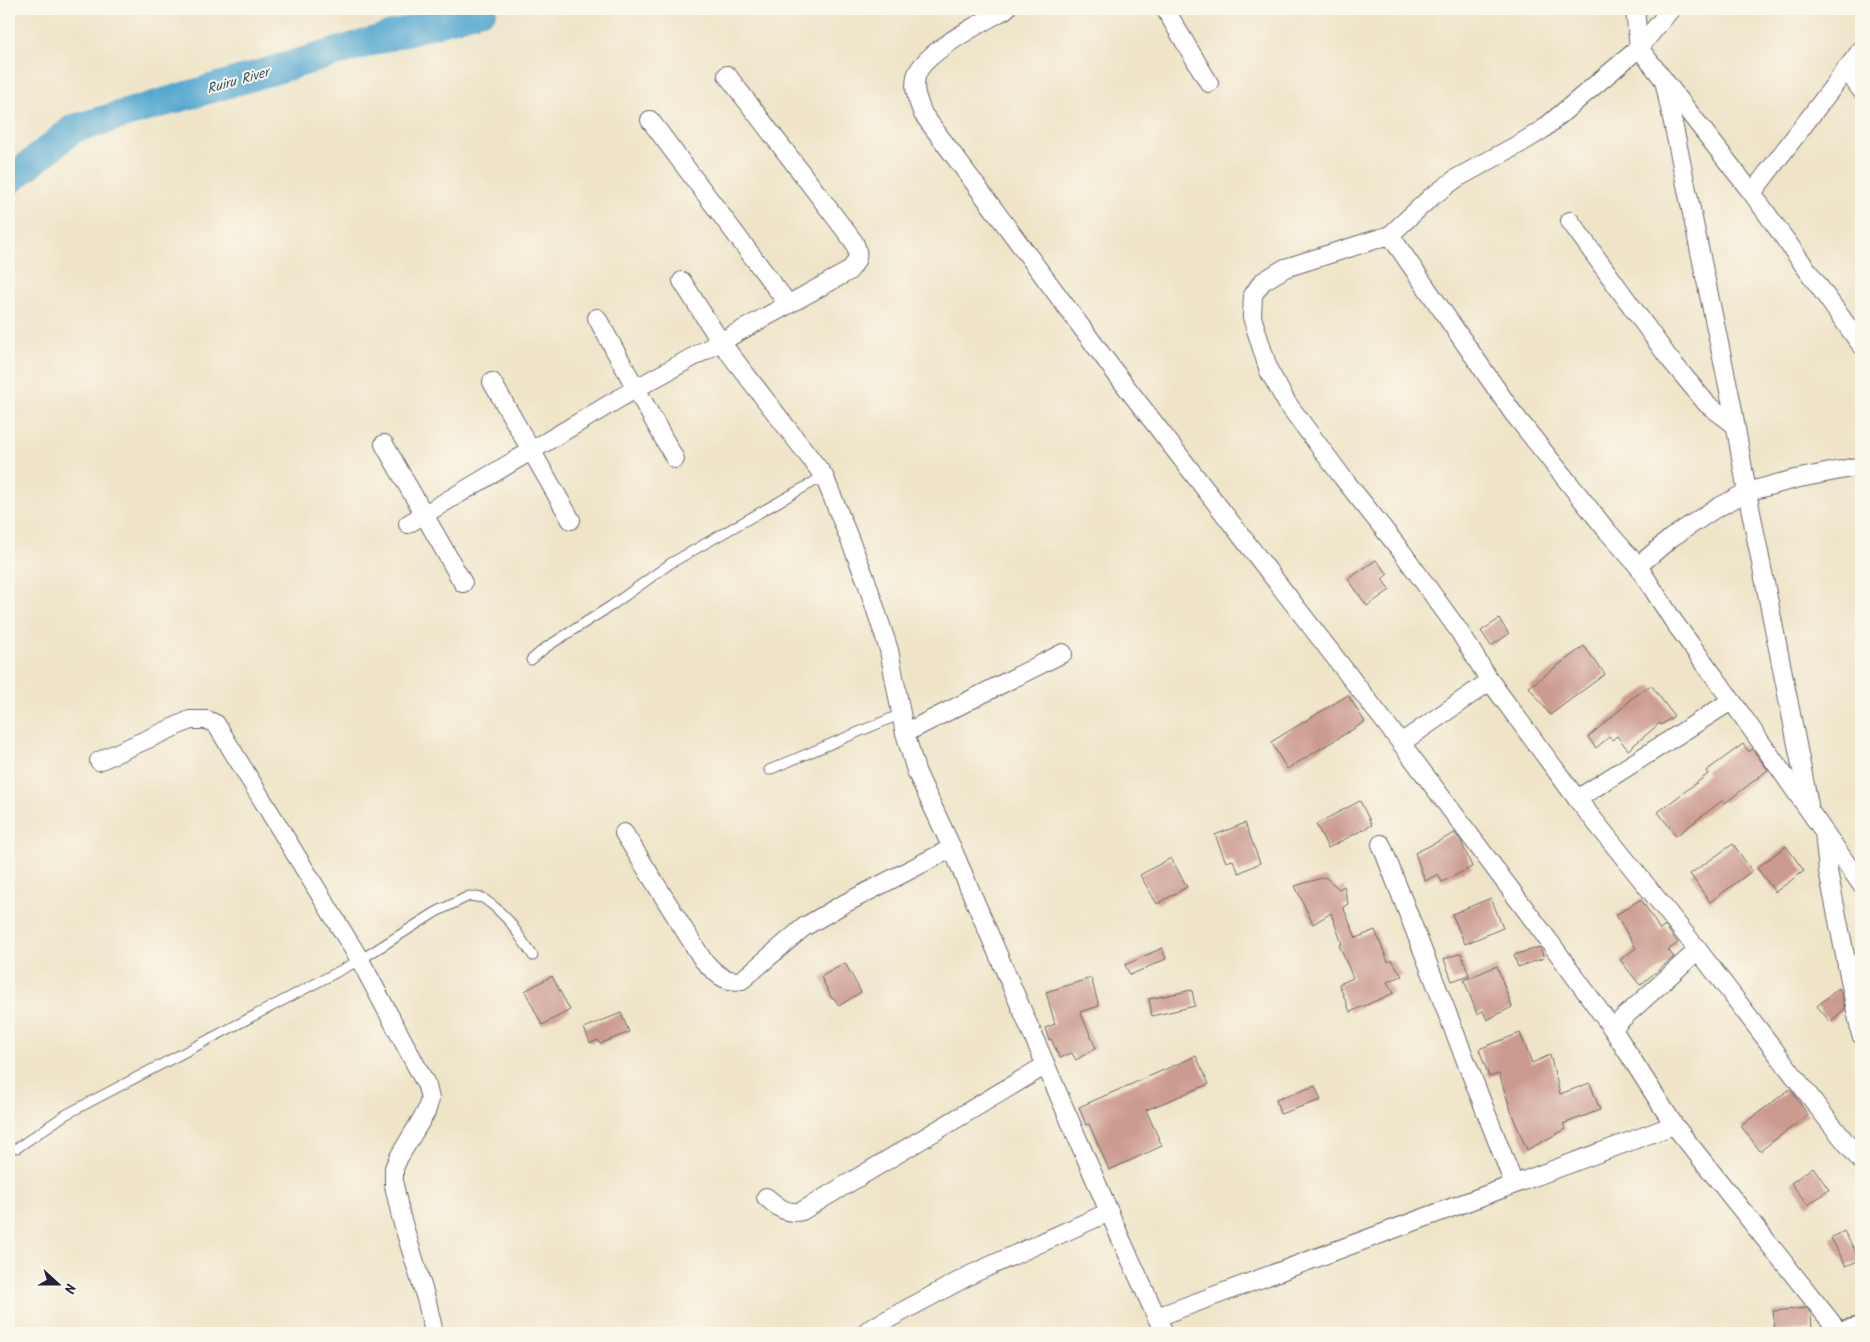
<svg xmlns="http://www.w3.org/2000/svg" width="1870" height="1342" font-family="Kalam,sans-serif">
	<rect width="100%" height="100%" fill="#fbf7ec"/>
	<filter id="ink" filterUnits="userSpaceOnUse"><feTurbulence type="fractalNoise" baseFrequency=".02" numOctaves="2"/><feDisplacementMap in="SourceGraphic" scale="10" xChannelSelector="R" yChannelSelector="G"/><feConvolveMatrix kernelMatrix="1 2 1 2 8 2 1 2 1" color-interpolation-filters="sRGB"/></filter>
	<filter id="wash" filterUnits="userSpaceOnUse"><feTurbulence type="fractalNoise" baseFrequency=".0096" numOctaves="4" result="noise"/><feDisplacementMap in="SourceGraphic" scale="20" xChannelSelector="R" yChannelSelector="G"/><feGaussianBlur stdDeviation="1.12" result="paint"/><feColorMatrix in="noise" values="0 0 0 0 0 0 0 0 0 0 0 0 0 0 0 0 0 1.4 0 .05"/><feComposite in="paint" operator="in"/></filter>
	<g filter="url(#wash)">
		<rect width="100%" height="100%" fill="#efe4c7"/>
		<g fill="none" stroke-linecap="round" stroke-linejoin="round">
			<polyline stroke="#55a8d0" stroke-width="29" points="9,181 73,129 483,9"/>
		</g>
		<g id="blocks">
			<g fill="#cc9b90">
				<polygon points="1376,560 1388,574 1382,579 1390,590 1367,606 1348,579"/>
				<polygon points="1499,619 1509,634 1491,646 1481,631"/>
				<polygon points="1584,646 1605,674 1550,715 1529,687"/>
				<polygon points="1651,685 1674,716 1661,725 1660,723 1628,750 1617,736 1612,740 1609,737 1596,748 1588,737 1629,702 1628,701"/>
				<polygon points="1348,695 1365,722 1287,769 1271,742"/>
				<polygon points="1743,744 1749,752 1752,749 1768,770 1725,803 1723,800 1676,836 1658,812 1708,774 1706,771"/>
				<polygon points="1360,801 1372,825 1328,848 1316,824"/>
				<polygon points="1245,823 1260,863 1239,873 1233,860 1226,862 1215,835"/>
				<polygon points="1455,833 1461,841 1472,867 1442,882 1438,874 1425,881 1415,853"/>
				<polygon points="1733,844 1752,871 1710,902 1690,874"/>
				<polygon points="1786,846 1804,871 1775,892 1757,868"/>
				<polygon points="1171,858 1187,887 1157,904 1140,875"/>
				<polygon points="1325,877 1339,889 1344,886 1348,904 1343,907 1356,938 1375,930 1388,962 1392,960 1402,976 1387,982 1394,993 1350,1012 1339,984 1353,978 1339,945 1342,944 1331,913 1313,924 1295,886"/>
				<polygon points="1491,898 1503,928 1465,944 1452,914"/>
				<polygon points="1641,899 1660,930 1665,926 1678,943 1668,950 1674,957 1640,985 1620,960 1636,948 1616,915"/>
				<polygon points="1540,947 1544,958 1518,967 1514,955"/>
				<polygon points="1162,948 1166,959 1130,975 1125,965"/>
				<polygon points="1461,953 1469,975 1452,981 1444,959"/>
				<polygon points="845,963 861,992 839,1006 834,998 832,999 821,977"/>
				<polygon points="1497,966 1512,1007 1487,1020 1483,1011 1477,1014 1464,980"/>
				<polygon points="552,976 570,1010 542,1025 525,991"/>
				<polygon points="1091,978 1099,1006 1080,1012 1096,1048 1076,1060 1072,1053 1060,1058 1051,1039 1049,1040 1045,1028 1055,1024 1046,992"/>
				<polygon points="1839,988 1841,992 1845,1009 1830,1022 1817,1006"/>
				<polygon points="1192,990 1195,1006 1152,1016 1149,999"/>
				<polygon points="621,1013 629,1032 600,1044 598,1040 590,1043 584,1028"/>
				<polygon points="1520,1033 1532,1063 1550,1055 1560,1094 1590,1083 1600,1110 1563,1124 1566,1129 1527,1150 1513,1117 1499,1074 1489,1077 1479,1049"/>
				<polygon points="1196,1056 1209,1084 1146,1110 1162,1146 1109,1170 1089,1124 1086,1125 1079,1107"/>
				<polygon points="1315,1086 1321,1100 1280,1114 1276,1100"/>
				<polygon points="1790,1089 1808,1115 1760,1151 1741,1126"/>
				<polygon points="1813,1167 1829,1190 1808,1205 1791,1183"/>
				<polygon points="1844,1231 1860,1260 1846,1266 1831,1238"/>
				<polygon points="1807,1308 1811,1314 1812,1329 1775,1332 1773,1311"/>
			</g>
		</g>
	</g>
	<g filter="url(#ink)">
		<use href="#blocks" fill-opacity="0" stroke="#6a666c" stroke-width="1"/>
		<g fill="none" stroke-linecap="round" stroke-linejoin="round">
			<defs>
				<g id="service">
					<polyline points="531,660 545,648 611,606 671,563 824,476"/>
					<polyline points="769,770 901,714"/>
					<polyline points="17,1148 65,1115 360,960 436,912 469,896 483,898 496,908 510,922 533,956"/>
				</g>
				<g id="minor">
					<path d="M1006 9C985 21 921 53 916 77 913 91 918 101 923 114L1114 371 1401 743 1552 945 1612 1028 1674 1125 1840 1333"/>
					<polyline points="1165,9 1209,83"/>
					<polyline points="1635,9 1639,48 1752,193 1861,345"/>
					<polyline points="1846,69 1861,90"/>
					<polyline points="1664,80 1732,405 1747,492 1809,805"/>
					<polyline points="650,120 788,304"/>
					<polyline points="1752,193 1861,50"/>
					<polyline points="1570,221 1668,357 1707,404 1735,425"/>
					<polyline points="1390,235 1513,413 1608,532 1638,566 1674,622 1717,680 1861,884"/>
					<polyline points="682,281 720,341 824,476 866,580 889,650 904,729 916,771 952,848 1120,1237 1164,1333"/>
					<polyline points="597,318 675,459"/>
					<polyline points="492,382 571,520"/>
					<polyline points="384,444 463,583"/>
					<path d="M408 524 635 389 849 271C858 260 860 255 854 242L727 75"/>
					<polyline points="1638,566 1671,538 1713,510 1747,492 1795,479 1861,466"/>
					<polyline points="1490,681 1577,799 1698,950 1827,1119 1861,1161"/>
					<polyline points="905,733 1063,653"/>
					<polyline points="1401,743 1490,681 1459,631 1402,552 1343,478 1287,403 1269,371 1252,317 1253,295 1262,282 1285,268 1390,235 1430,198 1457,178 1521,143 1542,130 1639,48 1671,9"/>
					<polyline points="99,761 190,720 207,720 216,724 360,960 427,1086 430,1099 426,1112 399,1157 394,1168 394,1185 401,1217 427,1302 434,1333"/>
					<polyline points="1577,799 1731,701"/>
					<polyline points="1824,832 1828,871 1861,1035"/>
					<path d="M624 833 703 960C714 972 725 984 742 980L804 927 840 906 952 848"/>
					<polyline points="1381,844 1514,1184"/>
					<polyline points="1612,1028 1698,950"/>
					<path d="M766 1197C778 1207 786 1215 802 1211L1046 1065"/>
					<polyline points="1157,1317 1674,1125"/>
					<polyline points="868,1330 972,1274 1109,1212"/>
				</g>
				<polyline id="tertiary" points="1836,1333 1861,1328"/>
			</defs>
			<use href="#service" stroke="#6a666c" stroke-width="11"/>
			<use href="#minor" stroke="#6a666c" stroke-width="20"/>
			<use href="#tertiary" stroke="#6a666c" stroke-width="24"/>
			<use href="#service" stroke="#fff" stroke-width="9"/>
			<use href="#minor" stroke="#fff" stroke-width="18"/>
			<use href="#tertiary" stroke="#fff" stroke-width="21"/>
		</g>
	</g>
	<g text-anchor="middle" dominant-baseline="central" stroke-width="4" stroke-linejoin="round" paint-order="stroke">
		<g font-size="14" font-style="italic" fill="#365877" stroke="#fbf7ec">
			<text transform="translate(238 81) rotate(-16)">Ruiru River</text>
		</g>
	</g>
	<rect width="1870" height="1342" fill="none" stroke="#fbf7ec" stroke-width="30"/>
	<g transform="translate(58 1284) rotate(111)" stroke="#fbf7ec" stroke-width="4" paint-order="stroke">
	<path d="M0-4L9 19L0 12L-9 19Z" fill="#22223b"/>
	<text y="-8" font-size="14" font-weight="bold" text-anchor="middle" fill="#22223b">N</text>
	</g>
</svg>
